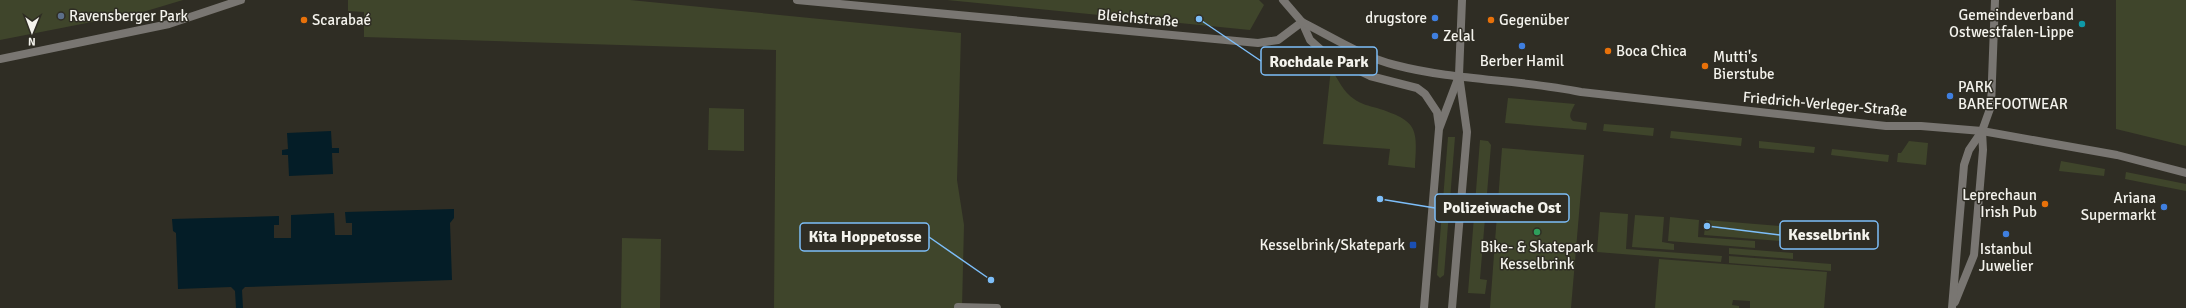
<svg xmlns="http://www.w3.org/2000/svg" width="2186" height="308" font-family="Signika,sans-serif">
	<rect width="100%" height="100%" fill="#2f2d24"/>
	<g fill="#3f452b">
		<polygon points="0,0 183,0 143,12 0,40"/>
		<polygon points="348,0 630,0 961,33 957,180 964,225 962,308 774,308 776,50 364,37 364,12 348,11"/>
		<polygon points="947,0 1259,0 1264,5 1250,30"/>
		<polygon points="2116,0 2186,0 2186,146 2116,129"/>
		<path d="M1331 68C1337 78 1344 93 1354 99 1361 104 1369 106 1377 108 1417 121 1418 127 1415 168L1388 165 1390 149 1323 144Z"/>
		<path d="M1508 98 1575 104C1572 110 1567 116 1573 121L1587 123 1586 130 1505 123Z"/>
		<polygon points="709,108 744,109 744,151 708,150"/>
		<polygon points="1604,124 1654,128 1653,136 1603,131"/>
		<polygon points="1671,131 1742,138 1741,146 1670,138"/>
		<polygon points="1448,137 1455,137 1444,275 1440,278 1437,275"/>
		<polygon points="1480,140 1488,141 1491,145 1480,279 1487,280 1485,294 1468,293"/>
		<polygon points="1759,141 1815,147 1814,153 1759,148"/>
		<polygon points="1909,141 1928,143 1926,165 1897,162 1898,153 1901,153"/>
		<polygon points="1502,148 1584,155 1571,308 1490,308"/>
		<polygon points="1832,149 1889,155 1888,162 1831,155"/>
		<polygon points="2061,161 2105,169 2104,176 2059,171"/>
		<polygon points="2126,172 2186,184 2186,191 2125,179"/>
		<polygon points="1600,212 1628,214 1626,249 1722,256 1721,262 1597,252"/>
		<polygon points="1635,215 1664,217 1662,242 1674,244 1674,250 1632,247"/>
		<polygon points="1670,217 1699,220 1698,237 1755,241 1755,248 1668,241"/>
		<polygon points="1706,220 1842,231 1841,246 1704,235"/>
		<polygon points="622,238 661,239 660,308 621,308"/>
		<polygon points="1729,248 1793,253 1793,259 1729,254"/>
		<polygon points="1729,256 1831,264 1831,271 1729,263"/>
		<polygon points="1659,259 1827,272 1824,308 1750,308 1750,301 1733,300 1732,305 1739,306 1739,308 1655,308"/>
	</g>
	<g fill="#041d27">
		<polygon points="331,131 332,148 339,148 339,153 332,153 333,174 289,176 288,155 282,155 282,150 288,149 287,133"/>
		<polygon points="454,209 454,218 450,223 452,280 245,287 242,290 243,308 236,308 235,291 231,287 178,289 176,233 173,231 172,219 279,216 279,225 274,225 274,238 291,238 291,215 334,213 335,235 352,235 352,223 346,223 345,212"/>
	</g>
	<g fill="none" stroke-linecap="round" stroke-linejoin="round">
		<g stroke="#797672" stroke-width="8">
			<polyline points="797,0 1258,43 1278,40 1302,22"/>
			<polyline points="1283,0 1302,22 1310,40 1328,56 1370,76 1417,88 1425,94 1437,112 1439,126"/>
			<path d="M1302 22C1332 37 1363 57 1395 65 1456 81 1520 79 1581 92L1886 126H1921L1982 131 2117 155 2186 173"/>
			<polyline points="0,59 169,24 241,0"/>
			<polyline points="1955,302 1974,255 1983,150 1982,131"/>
			<polyline points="958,307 997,308"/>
			<polyline points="1424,308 1439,129 1459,76"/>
			<polyline points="1452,308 1467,132 1459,75 1462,0"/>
			<polyline points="1952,308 1964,165 1969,150 1982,131 1991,106 1995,0"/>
		</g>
	</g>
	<circle fill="#5c6f8a" stroke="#2f2d24" stroke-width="1.5" cx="61" cy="16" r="4"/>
	<g fill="#3f7fe0" stroke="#2f2d24" stroke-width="1.5">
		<circle cx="1435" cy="18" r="4"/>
		<circle cx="1435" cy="36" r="4"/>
		<circle cx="1522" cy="46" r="4"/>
		<circle cx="1950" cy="96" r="4"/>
		<circle cx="2164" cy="207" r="4"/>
		<circle cx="2006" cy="234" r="4"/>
	</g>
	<g fill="#e8710a" stroke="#2f2d24" stroke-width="1.5">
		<circle cx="304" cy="20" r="4"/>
		<circle cx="1491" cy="20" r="4"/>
		<circle cx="1608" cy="51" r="4"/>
		<circle cx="1705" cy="66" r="4"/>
		<circle cx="2045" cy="204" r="4"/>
	</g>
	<circle fill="#0f9aa8" stroke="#2f2d24" stroke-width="1.5" cx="2082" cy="24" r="4"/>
	<circle fill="#2e9e5b" stroke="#2f2d24" stroke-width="1.5" cx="1537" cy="232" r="4"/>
	<rect fill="#1a4fb4" stroke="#2f2d24" stroke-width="1.5" x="1409" y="241" width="8" height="8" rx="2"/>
	<g text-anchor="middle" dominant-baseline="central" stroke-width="3" stroke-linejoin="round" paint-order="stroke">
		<g font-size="15" fill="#f4f3ed" stroke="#2f2d24" text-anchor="start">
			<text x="2074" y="15" text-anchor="end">Gemeindeverband<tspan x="2074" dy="17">Ostwestfalen-Lippe</tspan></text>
			<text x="69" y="16">Ravensberger Park</text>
			<text x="1427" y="18" text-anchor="end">drugstore</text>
			<text x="312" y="20">Scarabaé</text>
			<text x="1499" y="20">Gegenüber</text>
			<text x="1443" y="36">Zelal</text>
			<text x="1616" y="51">Boca Chica</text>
			<text x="1713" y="57">Mutti's<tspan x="1713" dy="17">Bierstube</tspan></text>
			<text x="1522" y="61" text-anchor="middle">Berber Hamil</text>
			<text x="1958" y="87">PARK<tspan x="1958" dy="17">BAREFOOTWEAR</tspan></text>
			<text x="2037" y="195" text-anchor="end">Leprechaun<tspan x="2037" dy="17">Irish Pub</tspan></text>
			<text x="2156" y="198" text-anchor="end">Ariana<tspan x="2156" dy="17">Supermarkt</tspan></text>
			<text x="1405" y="245" text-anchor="end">Kesselbrink/Skatepark</text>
			<text x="1537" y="247" text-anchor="middle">Bike- &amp; Skatepark<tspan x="1537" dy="17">Kesselbrink</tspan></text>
			<text x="2006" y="249" text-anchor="middle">Istanbul<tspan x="2006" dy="17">Juwelier</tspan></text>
		</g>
		<g font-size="15" fill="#f4f3ed" stroke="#2f2d24">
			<text transform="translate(1138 18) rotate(5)">Bleichstraße</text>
			<text transform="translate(1825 104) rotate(5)">Friedrich-Verleger-Straße</text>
		</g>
	</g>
	<path fill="none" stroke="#7dbef9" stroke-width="1.5" d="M1199 19L1261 61M1380 199L1435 208M1707 226L1780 235M991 280L929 237"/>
	<g fill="#7dbef9" stroke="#2f2d24" stroke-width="1.5">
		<circle cx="1199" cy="19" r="4"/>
		<circle cx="1380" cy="199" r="4"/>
		<circle cx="1707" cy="226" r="4"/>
		<circle cx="991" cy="280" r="4"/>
	</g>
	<g fill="#2f2d24" stroke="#7dbef9" stroke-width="1.5">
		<rect x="1261" y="47" width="116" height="28" rx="4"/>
		<rect x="1435" y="194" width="134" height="28" rx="4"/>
		<rect x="1780" y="221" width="98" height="28" rx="4"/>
		<rect x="800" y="223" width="129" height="28" rx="4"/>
	</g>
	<g font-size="16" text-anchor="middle" font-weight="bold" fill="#f4f3ed">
		<text x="1319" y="67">Rochdale Park</text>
		<text x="1502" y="213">Polizeiwache Ost</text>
		<text x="1829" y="240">Kesselbrink</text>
		<text x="865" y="242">Kita Hoppetosse</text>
	</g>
	<g transform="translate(32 32) rotate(181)" stroke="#2f2d24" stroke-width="3" paint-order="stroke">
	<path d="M0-3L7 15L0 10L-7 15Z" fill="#f4f3ed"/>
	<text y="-6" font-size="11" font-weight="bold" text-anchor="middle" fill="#f4f3ed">N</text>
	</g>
</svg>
